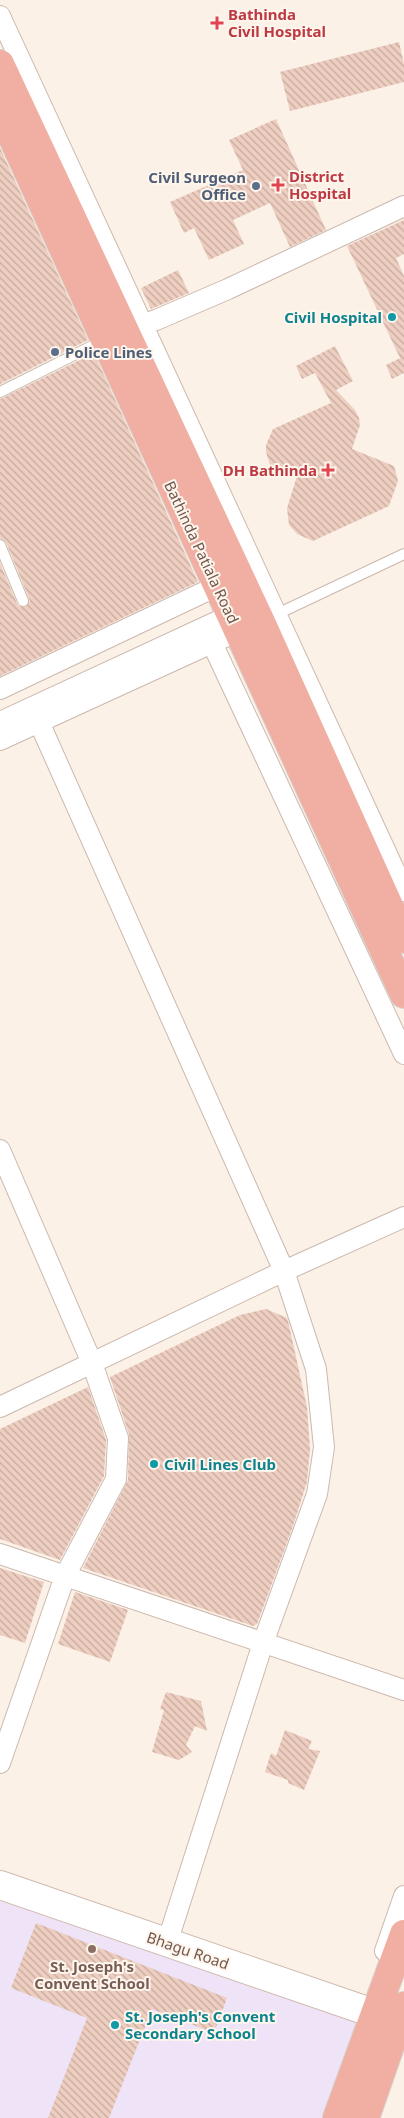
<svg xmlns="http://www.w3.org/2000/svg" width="404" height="2118" font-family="'Noto Sans',sans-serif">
	<defs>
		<pattern id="building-back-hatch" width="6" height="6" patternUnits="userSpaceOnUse" patternTransform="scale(1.25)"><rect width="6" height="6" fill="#eecec0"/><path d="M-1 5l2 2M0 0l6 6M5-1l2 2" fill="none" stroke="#c5aa9e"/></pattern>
	</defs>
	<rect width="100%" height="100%" fill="#fbf1e7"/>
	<polygon fill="#eee3f7" points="0,1887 366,2011 326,2118 0,2118"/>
	<g fill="url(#building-back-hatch)">
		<polygon points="399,42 404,64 404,82 290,111 280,72"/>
		<polygon points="276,119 326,230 290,247 270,203 233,220 244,244 209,260 194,228 184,233 170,202 243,170 229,140"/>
		<polygon points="0,148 88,340 0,384"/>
		<polygon points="404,220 404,254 396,258 404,276 404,373 392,379 386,365 400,358 347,246"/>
		<polygon points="178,270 189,293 151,309 141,288"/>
		<polygon points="335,346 353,381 336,390 355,410 359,418 360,425 352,449 394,466 398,481 389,506 313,541 297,534 289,525 287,508 297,476 270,465 266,452 266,445 273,429 331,403 315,373 302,379 296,366"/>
		<polygon points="94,353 198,582 0,676 0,563 18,606 25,607 30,601 6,542 0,538 0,399"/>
		<polygon points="266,1309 287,1318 289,1325 307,1407 310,1449 307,1482 293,1526 257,1624 253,1626 83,1568 128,1480 129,1434 110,1377 240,1315"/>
		<polygon points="88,1387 106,1440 104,1476 60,1560 0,1539 0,1429"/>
		<polygon points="0,1568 44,1582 25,1643 0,1635"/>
		<polygon points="75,1592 128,1610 110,1662 58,1644"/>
		<polygon points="166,1692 201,1701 207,1731 195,1726 186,1745 192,1752 179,1760 152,1752 164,1710 160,1709"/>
		<polygon points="285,1730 312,1741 308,1749 320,1751 304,1790 288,1783 288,1780 265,1772 271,1753 276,1756"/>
		<polygon points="36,1923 227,1998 214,2033 152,2009 109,2118 48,2118 87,2018 11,1988"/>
	</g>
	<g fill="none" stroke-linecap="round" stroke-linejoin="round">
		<defs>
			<g id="lane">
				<polyline points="0,392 104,340"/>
				<polyline points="0,545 23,601"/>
				<polyline points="273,616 404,554"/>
			</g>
			<g id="street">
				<polyline points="0,16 404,891"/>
				<polyline points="130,328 156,320 228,289 404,206"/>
				<polyline points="212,643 404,1054"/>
				<polyline points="0,689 217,586"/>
				<polyline points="0,722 231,615"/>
				<polyline points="39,722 284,1271 316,1369 324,1447 317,1494 263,1643 167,1943"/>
				<polyline points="0,740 238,631"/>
				<polyline points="0,1150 92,1363 118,1438 116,1479 65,1576 0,1763"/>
				<polyline points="0,1407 284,1271 404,1217"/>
				<polyline points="0,1554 404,1690"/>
				<polyline points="385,1951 404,1896"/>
			</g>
			<polyline id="secondary" points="0,1885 376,2014"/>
			<g id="highway">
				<polyline points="0,64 261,622 404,939"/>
				<polyline points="0,110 404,994"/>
				<polyline points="337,2118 404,1934"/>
				<polyline points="365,2118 404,2006"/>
			</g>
		</defs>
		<use href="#lane" stroke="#ccb8ae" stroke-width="12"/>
		<use href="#street" stroke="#ccb8ae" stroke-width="22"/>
		<use href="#secondary" stroke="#d0baae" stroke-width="30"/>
		<use href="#highway" stroke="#d8d0cd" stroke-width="30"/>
		<use href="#lane" stroke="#fff" stroke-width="10"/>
		<use href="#street" stroke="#fff" stroke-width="20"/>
		<use href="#secondary" stroke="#fff" stroke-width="28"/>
		<use href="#highway" stroke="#f0afa2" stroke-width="28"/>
	</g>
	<g fill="#e0444e" stroke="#fef5ed" stroke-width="2">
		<path d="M214.5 15.5h5v5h5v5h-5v5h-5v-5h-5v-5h5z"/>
		<path d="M275.5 177.5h5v5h5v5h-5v5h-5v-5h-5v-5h5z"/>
		<path d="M325.5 462.5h5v5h5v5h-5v5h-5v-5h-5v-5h5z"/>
	</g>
	<g fill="#5c6f8a" stroke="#fef5ed" stroke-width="2">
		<circle cx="256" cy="186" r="5"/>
		<circle cx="55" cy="352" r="5"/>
	</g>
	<g fill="#0f9aa8" stroke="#fef5ed" stroke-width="2">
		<circle cx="392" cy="317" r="5"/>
		<circle cx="154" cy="1464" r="5"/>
		<circle cx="115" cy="2025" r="5"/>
	</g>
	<circle fill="#8d6e63" stroke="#fef5ed" stroke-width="2" cx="92" cy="1949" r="5"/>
	<g text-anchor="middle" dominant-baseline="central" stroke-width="4" stroke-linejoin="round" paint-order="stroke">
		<g font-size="15" font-weight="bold" fill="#be3a42" stroke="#fef5ed" text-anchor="start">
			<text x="228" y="14">Bathinda<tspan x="228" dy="17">Civil Hospital</tspan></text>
			<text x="289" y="176">District<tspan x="289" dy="17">Hospital</tspan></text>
			<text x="317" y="470" text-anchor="end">DH Bathinda</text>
		</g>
		<g font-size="15" font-weight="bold" fill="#4e5e75" stroke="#fef5ed" text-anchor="end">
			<text x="246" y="177">Civil Surgeon<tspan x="246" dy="17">Office</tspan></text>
			<text x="65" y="352" text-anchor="start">Police Lines</text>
		</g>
		<g font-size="15" font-weight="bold" fill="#0d838f" stroke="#fef5ed" text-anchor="start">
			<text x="382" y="317" text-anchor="end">Civil Hospital</text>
			<text x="164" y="1464">Civil Lines Club</text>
			<text x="125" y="2016">St. Joseph's Convent<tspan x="125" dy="17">Secondary School</tspan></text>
		</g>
		<g font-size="15" fill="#72574d" stroke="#fef5ed">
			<text transform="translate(202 552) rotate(65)">Bathinda Patiala Road</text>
			<text transform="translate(188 1950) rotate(19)">Bhagu Road</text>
		</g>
		<g font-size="15" font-weight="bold" fill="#785e54" stroke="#fef5ed">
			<text x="92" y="1966">St. Joseph's<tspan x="92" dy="17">Convent School</tspan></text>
		</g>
	</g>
</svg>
